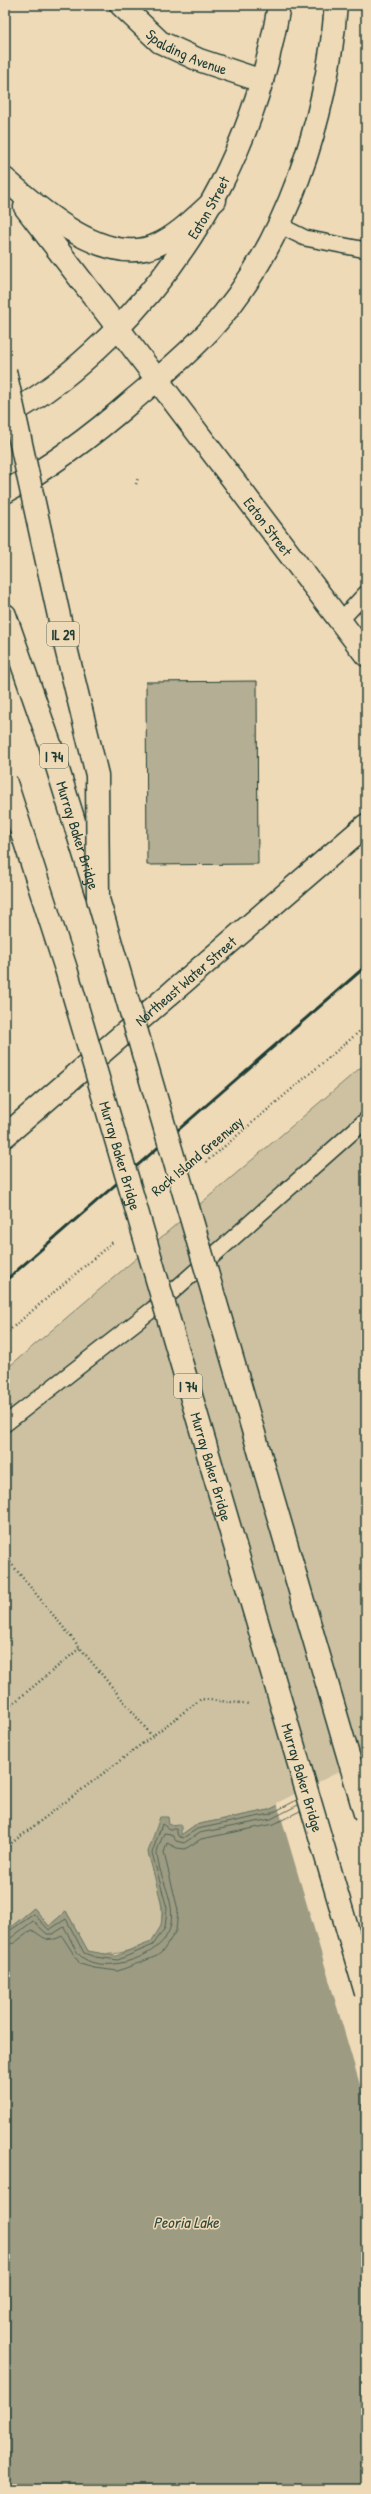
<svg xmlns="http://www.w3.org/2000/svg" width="371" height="2494" font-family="'Patrick Hand',sans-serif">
	<rect width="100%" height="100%" fill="#efdab8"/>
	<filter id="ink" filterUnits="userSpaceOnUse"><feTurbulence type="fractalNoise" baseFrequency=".025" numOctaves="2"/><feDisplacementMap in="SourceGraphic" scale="8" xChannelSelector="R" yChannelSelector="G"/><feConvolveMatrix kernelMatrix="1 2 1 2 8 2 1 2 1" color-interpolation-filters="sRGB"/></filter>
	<g filter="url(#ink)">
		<path fill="#cdc1a2" stroke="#767f6b" d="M366 1063V1760L269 1810 195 1825 181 1835 148 1852C154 1875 175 1927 150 1943 146 1945 140 1947 135 1948 118 1955 106 1956 88 1951L66 1911 49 1926 34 1908 5 1932V1370Z"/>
		<polygon fill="#9d9c83" stroke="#6b7663" points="366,1760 366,2489 5,2489 5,1932 34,1908 49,1926 66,1911 88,1951 116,1956 151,1942 161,1926 163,1909 148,1852 160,1817 168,1817 169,1825 181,1824 181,1835 195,1825 269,1810"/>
		<polygon fill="#efdab8" points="366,1758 366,2105 277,1803"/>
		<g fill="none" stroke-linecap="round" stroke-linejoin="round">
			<g stroke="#516354" stroke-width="1">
				<polyline points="5,1934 34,1914 49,1930 66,1919 84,1953 95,1957 118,1960 153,1945 165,1928 167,1908 152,1853 162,1824 169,1829 176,1829 178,1836 183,1838 197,1829 270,1814 297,1800"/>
				<path d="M5 1939 11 1938 33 1921 47 1934H53L64 1927C70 1936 74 1952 83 1958 106 1975 163 1956 170 1928 177 1901 159 1879 157 1854 157 1848 162 1839 164 1833L171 1834 176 1841 184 1843 199 1833 271 1819 298 1805"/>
				<path d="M5 1945 14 1943 32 1930C44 1937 47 1944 62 1936L80 1964 94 1968 118 1971 157 1956 163 1951 176 1931 178 1910 164 1853 167 1843 177 1848 185 1849 201 1839 274 1824 300 1811"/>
			</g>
		</g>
		<polygon fill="#b4af94" stroke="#1f3d34" points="257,681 258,864 147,865 146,682"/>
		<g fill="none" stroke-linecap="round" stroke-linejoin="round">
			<defs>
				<g id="service">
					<polyline points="279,225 305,238 366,250"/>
					<polyline points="340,621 366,593"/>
					<polyline points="5,1424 153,1309 366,1120"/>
				</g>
				<g id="minor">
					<path id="s1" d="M121 5 160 42 199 60 262 81"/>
					<path id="s2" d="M118 328 366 655"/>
					<path id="s3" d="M5 1136 366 825"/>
				</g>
				<g id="tertiary">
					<path id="s4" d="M5 416C45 395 76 369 108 338 201 247 258 133 279 5"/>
					<path d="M5 492C52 466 93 435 133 400 159 378 186 356 209 331 287 246 327 118 336 5"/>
				</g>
				<g id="motorway">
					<path d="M5 179C40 210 106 268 157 245 179 235 197 216 215 200"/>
					<polyline points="25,207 118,328"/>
					<path id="s5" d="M5 615 50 744 96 892"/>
				</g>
			</defs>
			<use href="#service" stroke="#1f3d34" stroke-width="18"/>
			<use href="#minor" stroke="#1f3d34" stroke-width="25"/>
			<use href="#tertiary" stroke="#1f3d34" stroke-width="25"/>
			<use href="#motorway" stroke="#1f3d34" stroke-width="25"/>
			<g stroke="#1f3d34" stroke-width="2.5" stroke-dasharray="1 3" stroke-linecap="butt">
				<polyline points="136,484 138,478"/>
				<polyline points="206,1162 366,1026"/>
				<polyline points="5,1334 114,1241"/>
				<polyline points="5,1556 152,1736"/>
				<polyline points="5,1710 80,1648"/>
				<polyline points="5,1848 201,1699 250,1704"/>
			</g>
			<use href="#service" stroke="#efdab8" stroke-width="15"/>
			<use href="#minor" stroke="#efdab8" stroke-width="22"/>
			<use href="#tertiary" stroke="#efdab8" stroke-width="22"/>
			<use href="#motorway" stroke="#efdab8" stroke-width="22"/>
			<polyline stroke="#1f3d34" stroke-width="3" points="5,1281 366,966"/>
			<defs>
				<g id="motorway-bridge">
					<polyline points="5,371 66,648 97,775 98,899 366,1817"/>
					<path id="s6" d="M5 780 66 969 366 1993"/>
				</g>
			</defs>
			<use href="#motorway-bridge" stroke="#1f3d34" stroke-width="25" stroke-linecap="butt"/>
			<use href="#motorway-bridge" stroke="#efdab8" stroke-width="22"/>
		</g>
	</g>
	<g text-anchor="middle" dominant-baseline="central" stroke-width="3" stroke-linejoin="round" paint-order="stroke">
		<g fill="#efdab8" stroke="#5d6c5c" stroke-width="1">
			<rect x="47" y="622" width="32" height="24" rx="3"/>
			<rect x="40" y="744" width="28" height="24" rx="3"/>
			<rect x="174" y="1374" width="28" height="24" rx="3"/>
		</g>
		<g font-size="14" font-weight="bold" fill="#1f3d34">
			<text x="63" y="634">IL 29</text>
			<text x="54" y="756">I 74</text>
			<text x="188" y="1386">I 74</text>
		</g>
		<g font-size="15" fill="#1f3d34" stroke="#efdab8">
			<text stroke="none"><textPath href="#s1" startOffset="82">Spalding Avenue</textPath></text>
			<text stroke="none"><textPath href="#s4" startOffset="295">Eaton Street</textPath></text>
			<text stroke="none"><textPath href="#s2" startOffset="249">Eaton Street</textPath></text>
			<text stroke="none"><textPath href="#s5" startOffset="232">Murray Baker Bridge</textPath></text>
			<text stroke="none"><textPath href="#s3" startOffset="238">Northeast Water Street</textPath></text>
			<text stroke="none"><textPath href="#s6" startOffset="393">Murray Baker Bridge</textPath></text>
			<text transform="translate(197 1156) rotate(-40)">Rock Island Greenway</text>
			<text stroke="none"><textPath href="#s6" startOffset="717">Murray Baker Bridge</textPath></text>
			<text stroke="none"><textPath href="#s6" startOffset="1041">Murray Baker Bridge</textPath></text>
		</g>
		<g font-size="16" font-style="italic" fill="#324b40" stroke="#efdab8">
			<text x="186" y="2222">Peoria Lake</text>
		</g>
	</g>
	<rect width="371" height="2494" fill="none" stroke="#efdab8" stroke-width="20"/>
	<rect x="10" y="10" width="351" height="2474" fill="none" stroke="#1f3d34" stroke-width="1.5" filter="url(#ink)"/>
</svg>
